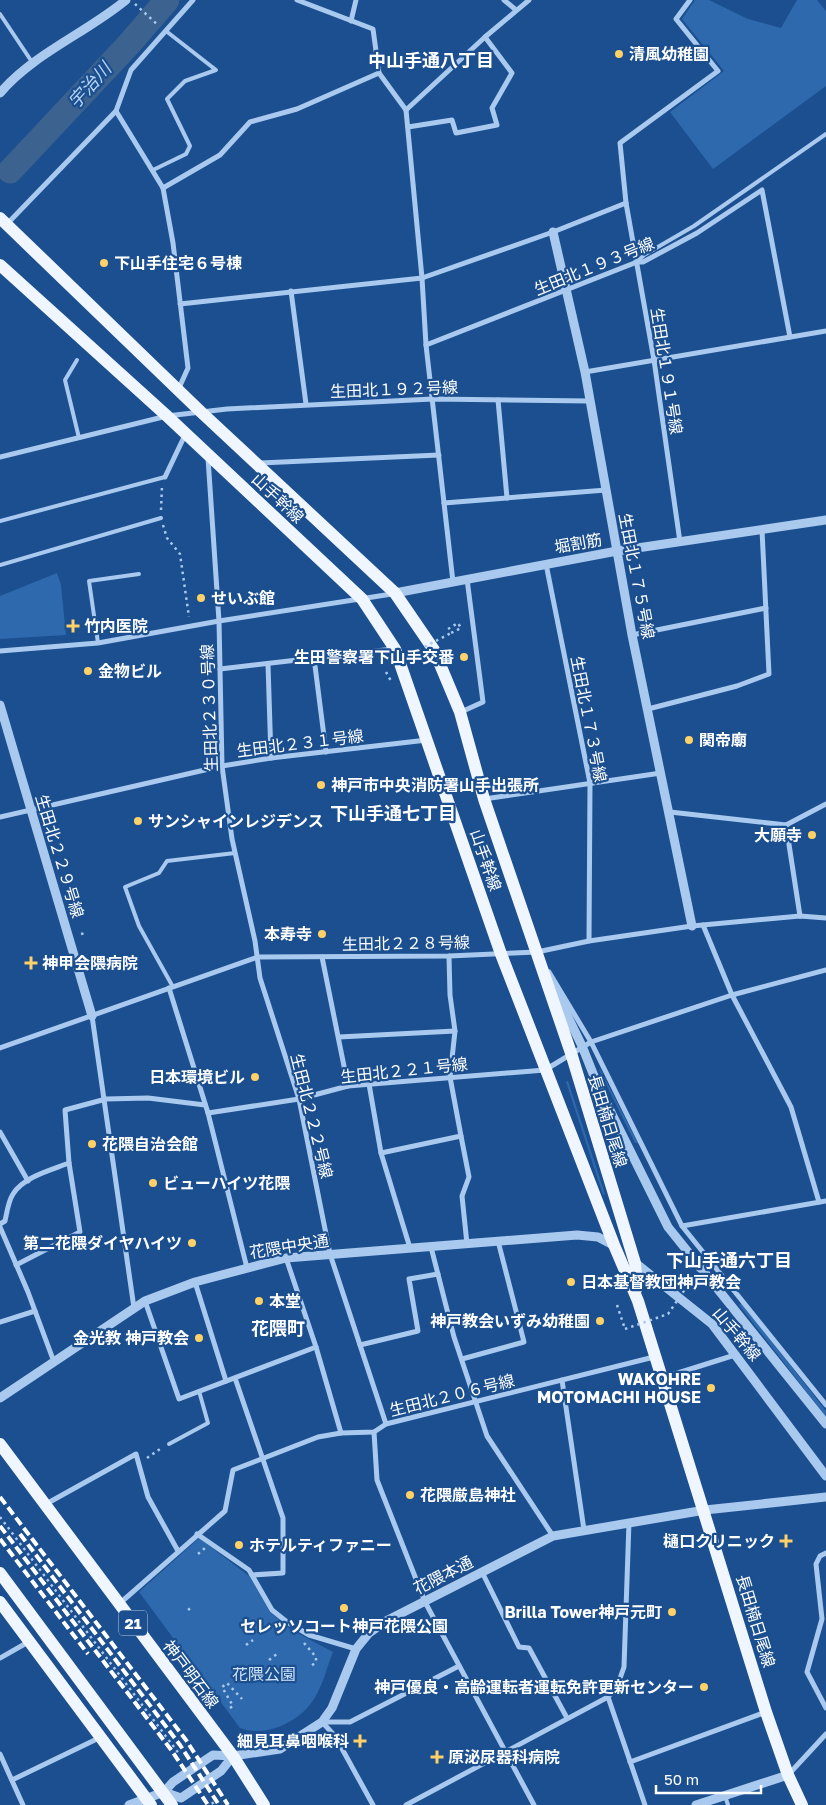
<svg xmlns="http://www.w3.org/2000/svg" width="826" height="1805" font-family="'Golos Text','Noto Sans JP',sans-serif">
	<rect width="100%" height="100%" fill="#1b4f8f"/>
	<g fill="#2e69ad">
		<polygon points="695,0 709,0 748,19 781,28 797,0 817,0 826,11 826,86 713,169 670,112 724,71 682,19"/>
		<polygon points="57,573 61,585 66,635 0,639 0,596"/>
		<polygon points="600,1069 638,1143 635,1143 599,1070"/>
		<polygon points="568,1081 605,1194 603,1195 566,1082"/>
		<polygon points="742,1303 826,1411 826,1417 739,1305"/>
		<path d="M199 1538 249 1576 270 1612 290 1629 333 1652C327 1667 323 1685 314 1699 300 1722 265 1738 240 1728L139 1592Z"/>
	</g>
	<g fill="none" stroke-linecap="round" stroke-linejoin="round">
		<polyline stroke="#3c6290" stroke-width="25" points="10,171 130,43 167,0"/>
		<g stroke="#a9c9ee" stroke-width="2.5" stroke-dasharray="2.5 4" stroke-linecap="butt">
			<polyline points="135,4 159,26"/>
			<polyline points="161,510 162,486"/>
			<polyline points="163,525 167,538 180,554 189,617"/>
			<polyline points="448,629 458,623 461,628 451,633"/>
			<polyline points="386,672 391,681"/>
			<polyline points="81,934 86,933"/>
			<polyline points="617,1305 625,1329"/>
			<polyline points="147,1458 163,1447"/>
			<polyline points="0,1517 180,1755"/>
			<polyline points="198,1554 205,1548"/>
			<polyline points="188,1610 192,1607"/>
			<polyline points="304,1643 316,1657 316,1662 310,1667"/>
			<polyline points="246,1645 253,1640"/>
			<polyline points="269,1660 277,1654"/>
			<polyline points="230,1708 233,1706 222,1687 227,1683 242,1699"/>
			<polyline points="212,1802 214,1805"/>
		</g>
		<g stroke="#a9c9ee" stroke-width="4">
			<polyline points="0,14 32,62"/>
			<polyline points="153,170 186,154 190,146 167,99 185,81 216,70 166,31"/>
			<polyline points="637,262 644,255 694,226 826,134"/>
			<polyline points="77,360 65,380 79,438"/>
			<polyline points="0,521 165,477"/>
			<polyline points="0,565 161,518"/>
			<polyline points="98,643 89,581 139,574"/>
			<polyline points="173,987 139,926 125,887 159,873 167,861 235,853"/>
			<polyline points="169,1444 208,1423 199,1391"/>
			<polyline points="725,1796 728,1805"/>
		</g>
		<g stroke="#a9c9ee" stroke-width="5">
			<polyline points="297,0 373,29 379,73 406,110"/>
			<polyline points="504,0 516,10"/>
			<polyline points="351,21 356,0"/>
			<polyline points="406,110 422,278 426,345 453,582"/>
			<polyline points="406,110 485,37 529,0"/>
			<polyline points="116,111 163,188 173,243 188,368 179,388"/>
			<polyline points="408,127 452,120 456,133 497,125 492,108 512,73 485,37"/>
			<polyline points="163,188 220,155 250,122 297,109 379,73"/>
			<polyline points="7,224 116,111 131,70 193,0"/>
			<polyline points="291,291 306,404"/>
			<polyline points="180,304 422,278 553,232 626,203"/>
			<polyline points="426,345 637,262 643,262 697,233 762,190 790,337"/>
			<polyline points="585,372 826,331"/>
			<polyline points="498,400 507,498"/>
			<polyline points="0,457 167,416 227,409 433,399 589,401"/>
			<polyline points="208,458 219,621 222,766 232,839 255,941 260,978 299,1099 330,1254 386,1424"/>
			<polyline points="260,463 439,455"/>
			<polyline points="165,477 185,435"/>
			<polyline points="444,503 606,490"/>
			<polyline points="680,542 654,360 626,203 620,143 718,71 676,19 690,0"/>
			<polyline points="546,564 590,783 589,941"/>
			<polyline points="632,635 766,608"/>
			<polyline points="0,651 98,643 219,621 392,594"/>
			<polyline points="314,658 326,752"/>
			<polyline points="268,664 271,758"/>
			<polyline points="220,669 393,649"/>
			<polyline points="648,709 737,686 769,674 762,530"/>
			<polyline points="461,712 483,702 467,579"/>
			<polyline points="484,799 661,773"/>
			<polyline points="670,812 786,825 826,804"/>
			<polyline points="0,817 222,766 271,758 427,740"/>
			<polyline points="786,825 800,916"/>
			<polyline points="703,925 732,995 791,1107 819,1202"/>
			<polyline points="322,957 348,1086"/>
			<polyline points="549,972 591,1042 682,1226 826,1405"/>
			<polyline points="169,988 208,1113 247,1268"/>
			<polyline points="92,1016 134,1308"/>
			<polyline points="339,1037 455,1031"/>
			<polyline points="0,1048 258,957 449,956 537,952 589,941 692,926 800,916 826,918"/>
			<polyline points="369,1084 381,1153 410,1248"/>
			<polyline points="208,1113 299,1099 348,1086 545,1070 591,1042 732,995 826,970"/>
			<polyline points="0,1132 28,1181"/>
			<polyline points="461,1136 469,1177 462,1196 467,1244"/>
			<polyline points="381,1153 461,1136 450,1077 455,1031 450,995 449,956"/>
			<path d="M0 1224 5 1221C7 1212 8 1202 13 1194 23 1177 51 1170 69 1163"/>
			<polyline points="682,1226 826,1201"/>
			<polyline points="0,1227 28,1292 54,1362"/>
			<polyline points="431,1247 454,1337 487,1436 553,1536"/>
			<polyline points="286,1258 316,1347 341,1433"/>
			<polyline points="16,1265 80,1232 69,1163 65,1110 106,1099 148,1098 205,1105"/>
			<polyline points="195,1282 226,1381"/>
			<polyline points="145,1301 179,1399 316,1347"/>
			<polyline points="0,1322 35,1311"/>
			<polyline points="360,1345 418,1331 409,1279 438,1274"/>
			<polyline points="462,1359 524,1342 498,1241"/>
			<polyline points="235,1378 283,1518 283,1573 252,1575"/>
			<polyline points="662,1378 735,1355"/>
			<polyline points="562,1380 584,1530"/>
			<polyline points="374,1432 377,1480 425,1602 534,1805"/>
			<polyline points="46,1504 136,1454 148,1497 178,1551"/>
			<polyline points="629,1522 624,1667 617,1687 608,1697 645,1805"/>
			<polyline points="197,1534 249,1570 272,1610 287,1622 309,1635 356,1649"/>
			<polyline points="826,1553 820,1556 816,1564 822,1619 807,1672 826,1708"/>
			<polyline points="482,1572 519,1647 529,1648 567,1718"/>
			<polyline points="119,1604 225,1511 233,1470 318,1437 341,1433 374,1432 386,1424 654,1357"/>
			<polyline points="0,1658 30,1641"/>
			<polyline points="322,1722 335,1736 373,1805"/>
			<polyline points="323,1722 350,1722 459,1666"/>
			<polyline points="0,1754 23,1805"/>
			<polyline points="630,1762 766,1712"/>
			<polyline points="789,1774 826,1734"/>
			<polyline points="12,1780 99,1738"/>
			<polyline points="406,1805 608,1697"/>
		</g>
		<g stroke="#a9c9ee" stroke-width="9">
			<path d="M0 93C33 54 86 33 126 0"/>
			<polyline points="553,232 585,372 632,635 692,926"/>
			<polyline points="395,593 617,551 826,520"/>
			<polyline points="0,705 92,1016"/>
			<polyline points="554,988 582,1046 598,1086 668,1227 826,1424"/>
			<polyline points="633,1261 712,1324 826,1476"/>
			<polyline points="0,1398 145,1301 195,1282 286,1258 577,1235 598,1237 615,1246"/>
			<polyline points="164,1792 181,1798 221,1771 233,1756"/>
			<polyline points="129,1805 164,1792 173,1782 213,1755 233,1756 280,1749 322,1722 332,1708 356,1649 369,1633 386,1621 553,1536 705,1510 826,1497"/>
			<polyline points="696,1805 788,1775"/>
		</g>
		<g stroke="#f0f6ff" stroke-width="12">
			<polyline points="0,218 201,412 395,593 434,650 460,712 484,799 571,1053 635,1263 637,1288"/>
			<polyline points="0,265 167,416 362,599 395,649 501,954 614,1245 638,1301 766,1712 788,1775 802,1805"/>
			<polyline points="0,1444 233,1756 264,1805"/>
			<polyline points="0,1573 172,1805"/>
			<polyline points="0,1602 151,1805"/>
		</g>
		<g stroke="#fff" stroke-width="4" stroke-dasharray="9 4" stroke-linecap="butt">
			<polyline points="0,1497 186,1740 228,1805"/>
			<polyline points="0,1526 172,1751 208,1805"/>
			<polyline points="20,1534 180,1745 219,1805"/>
			<polyline points="0,1539 88,1654"/>
		</g>
		<g stroke="#a9c9ee" stroke-width="2.5" stroke-dasharray="2.5 4" stroke-linecap="butt">
			<polyline points="390,665 451,633"/>
			<polyline points="625,1329 668,1314 712,1250"/>
		</g>
	</g>
	<g fill="#ffd166" stroke="#1b4f8f" stroke-width="2">
		<circle cx="619" cy="54" r="5"/>
		<circle cx="104" cy="263" r="5"/>
		<circle cx="201" cy="598" r="5"/>
		<path d="M70.5 618.5h5v5h5v5h-5v5h-5v-5h-5v-5h5z"/>
		<circle cx="464" cy="657" r="5"/>
		<circle cx="88" cy="671" r="5"/>
		<circle cx="689" cy="740" r="5"/>
		<circle cx="321" cy="785" r="5"/>
		<circle cx="138" cy="821" r="5"/>
		<circle cx="812" cy="835" r="5"/>
		<circle cx="322" cy="934" r="5"/>
		<path d="M28.5 955.5h5v5h5v5h-5v5h-5v-5h-5v-5h5z"/>
		<circle cx="255" cy="1077" r="5"/>
		<circle cx="92" cy="1144" r="5"/>
		<circle cx="153" cy="1183" r="5"/>
		<circle cx="192" cy="1243" r="5"/>
		<circle cx="571" cy="1282" r="5"/>
		<circle cx="259" cy="1301" r="5"/>
		<circle cx="600" cy="1321" r="5"/>
		<circle cx="199" cy="1338" r="5"/>
		<circle cx="711" cy="1388" r="5"/>
		<circle cx="410" cy="1495" r="5"/>
		<path d="M783.5 1533.5h5v5h5v5h-5v5h-5v-5h-5v-5h5z"/>
		<circle cx="239" cy="1545" r="5"/>
		<circle cx="344" cy="1608" r="5"/>
		<circle cx="672" cy="1612" r="5"/>
		<circle cx="704" cy="1687" r="5"/>
		<path d="M357.5 1733.5h5v5h5v5h-5v5h-5v-5h-5v-5h5z"/>
		<path d="M434.5 1749.5h5v5h5v5h-5v5h-5v-5h-5v-5h5z"/>
	</g>
	<g text-anchor="middle" dominant-baseline="central" stroke-width="4.5" stroke-linejoin="round" paint-order="stroke">
		<rect fill="#1b4f8f" stroke="#bbcadd" stroke-width="1" x="119" y="1610.5" width="28" height="25" rx="4"/>
		<g font-size="15" font-weight="bold" fill="#fff">
			<text x="133" y="1623">21</text>
		</g>
		<g font-size="16" font-weight="bold" fill="#fff" stroke="#1b4f8f" text-anchor="start">
			<text x="629" y="54">清風幼稚園</text>
			<text x="114" y="263">下山手住宅６号棟</text>
			<text x="211" y="598">せいぶ館</text>
			<text x="84" y="626">竹内医院</text>
			<text x="454" y="657" text-anchor="end">生田警察署下山手交番</text>
			<text x="98" y="671">金物ビル</text>
			<text x="699" y="740">関帝廟</text>
			<text x="331" y="785">神戸市中央消防署山手出張所</text>
			<text x="148" y="821">サンシャインレジデンス</text>
			<text x="802" y="835" text-anchor="end">大願寺</text>
			<text x="312" y="934" text-anchor="end">本寿寺</text>
			<text x="42" y="963">神甲会隈病院</text>
			<text x="245" y="1077" text-anchor="end">日本環境ビル</text>
			<text x="102" y="1144">花隈自治会館</text>
			<text x="163" y="1183">ビューハイツ花隈</text>
			<text x="182" y="1243" text-anchor="end">第二花隈ダイヤハイツ</text>
			<text x="581" y="1282">日本基督教団神戸教会</text>
			<text x="269" y="1301">本堂</text>
			<text x="590" y="1321" text-anchor="end">神戸教会いずみ幼稚園</text>
			<text x="189" y="1338" text-anchor="end">金光教 神戸教会</text>
			<text x="701" y="1379" text-anchor="end">WAKOHRE<tspan x="701" dy="18">MOTOMACHI HOUSE</tspan></text>
			<text x="420" y="1495">花隈厳島神社</text>
			<text x="775" y="1541" text-anchor="end">樋口クリニック</text>
			<text x="249" y="1545">ホテルティファニー</text>
			<text x="662" y="1612" text-anchor="end">Brilla Tower神戸元町</text>
			<text x="344" y="1626" text-anchor="middle">セレッソコート神戸花隈公園</text>
			<text x="694" y="1687" text-anchor="end">神戸優良・高齢運転者運転免許更新センター</text>
			<text x="349" y="1741" text-anchor="end">細見耳鼻咽喉科</text>
			<text x="448" y="1757">原泌尿器科病院</text>
		</g>
		<g font-size="16" fill="#fff" stroke="#1b4f8f">
			<text transform="translate(594 266) rotate(-22)">生田北１９３号線</text>
			<text transform="translate(667 371) rotate(81)">生田北１９１号線</text>
			<text transform="translate(394 389) rotate(-2)">生田北１９２号線</text>
			<text transform="translate(278 498) rotate(43)">山手幹線</text>
			<text transform="translate(578 543) rotate(-10)">堀割筋</text>
			<text transform="translate(637 576) rotate(79)">生田北１７５号線</text>
			<text transform="translate(209 708) rotate(-92)">生田北２３０号線</text>
			<text transform="translate(589 719) rotate(79)">生田北１７３号線</text>
			<text transform="translate(300 743) rotate(-7)">生田北２３１号線</text>
			<text transform="translate(60 856) rotate(73)">生田北２２９号線</text>
			<text transform="translate(486 860) rotate(71)">山手幹線</text>
			<text transform="translate(406 943) rotate(-1)">生田北２２８号線</text>
			<text transform="translate(404 1070) rotate(-6)">生田北２２１号線</text>
			<text transform="translate(312 1116) rotate(76)">生田北２２２号線</text>
			<text transform="translate(608 1121) rotate(73)">長田楠日尾線</text>
			<text transform="translate(289 1246) rotate(-9)">花隈中央通</text>
			<text transform="translate(737 1334) rotate(50)">山手幹線</text>
			<text transform="translate(452 1395) rotate(-14)">生田北２０６号線</text>
			<text transform="translate(443 1575) rotate(-27)">花隈本通</text>
			<text transform="translate(756 1621) rotate(73)">長田楠日尾線</text>
			<text transform="translate(191 1674) rotate(53)">神戸明石線</text>
		</g>
		<g font-size="16" fill="#cfe3fa" stroke="#1b4f8f">
			<text x="264" y="1674">花隈公園</text>
		</g>
		<g font-size="18" font-weight="bold" fill="#fff" stroke="#1b4f8f">
			<text x="431" y="60">中山手通八丁目</text>
			<text x="393" y="813">下山手通七丁目</text>
			<text x="729" y="1260">下山手通六丁目</text>
			<text x="278" y="1328">花隈町</text>
		</g>
		<g font-size="18" font-style="italic" fill="#b5d3f5" stroke="#1b4f8f">
			<text transform="translate(89 85) rotate(-48)">宇治川</text>
		</g>
	</g>
	<path d="M656 1785v8h105v-8" fill="none" stroke="#ffffff" stroke-width="2.5"/>
	<text x="664" y="1785" font-size="15" fill="#ffffff" stroke="#1b4f8f" stroke-width="4" paint-order="stroke">50 m</text>
</svg>
